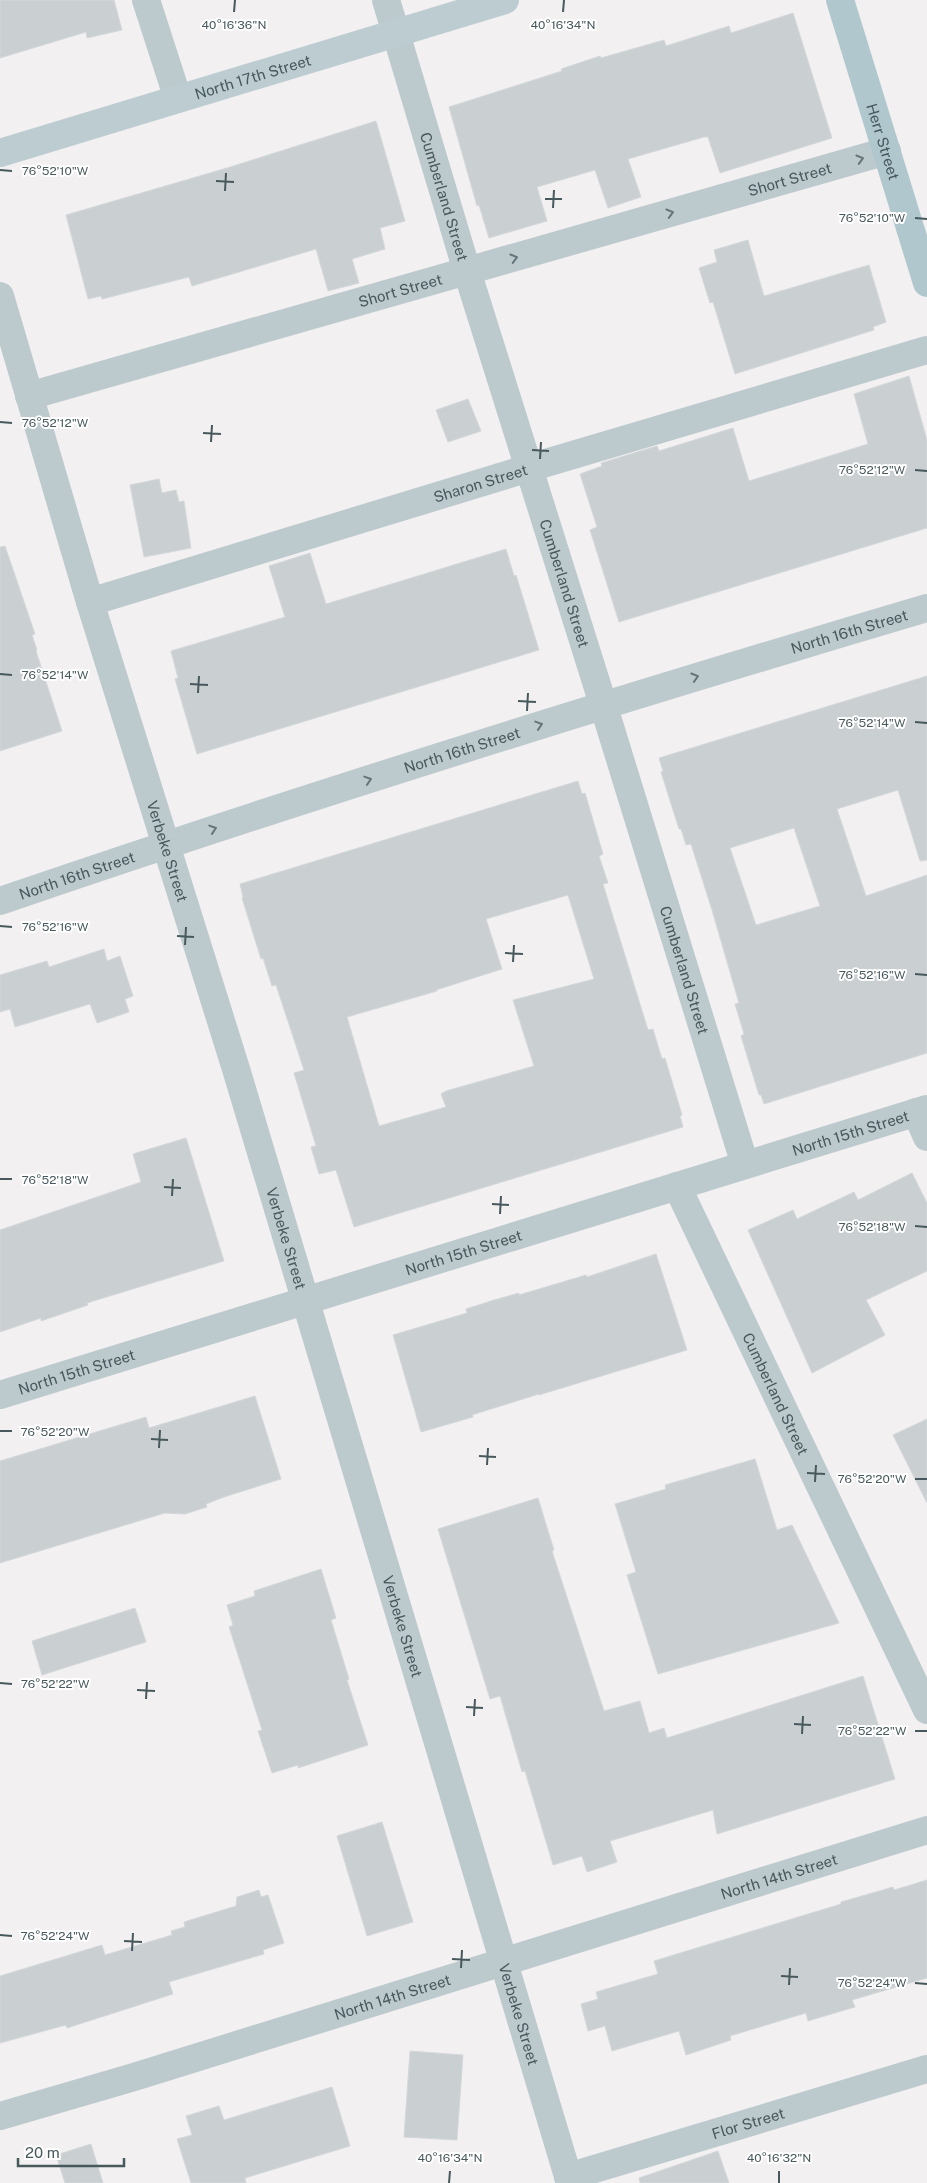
<svg xmlns="http://www.w3.org/2000/svg" width="927" height="2183" font-family="'Public Sans',sans-serif">
	<rect width="100%" height="100%" fill="#f2f0f1"/>
	<g fill="#cacfd2" stroke="#d4d8db" fill-rule="evenodd">
		<polygon points="0,0 114,0 122,30 87,38 86,32 0,58"/>
		<polygon points="793,13 832,138 720,173 708,137 704,137 628,159 641,197 608,208 595,170 537,187 547,221 489,238 479,205 477,206 449,107 562,71 561,69 600,56 601,58 664,40 666,46 729,26 731,33"/>
		<polygon points="376,121 405,221 380,228 385,249 352,259 359,283 328,291 316,249 192,286 189,277 102,299 101,296 88,299 66,215 227,168"/>
		<polygon points="748,240 764,296 869,265 886,322 873,327 874,330 735,374 713,302 710,303 699,268 717,262 714,250"/>
		<polygon points="909,376 927,440 927,528 619,622 590,530 597,527 580,474 602,466 601,463 657,446 659,451 733,428 749,481 868,444 854,394"/>
		<polygon points="468,399 481,431 448,442 436,410"/>
		<polygon points="159,479 162,493 176,490 179,502 184,501 191,548 144,557 130,485"/>
		<polygon points="5,546 35,634 32,635 37,650 36,651 62,731 0,751 0,547"/>
		<polygon points="506,549 514,576 516,575 539,650 197,754 175,679 178,678 171,651 285,617 269,566 310,553 326,604"/>
		<path d="M927 676V860L920 861 898 790 837 809 866 896 927 875V1053L764 1104 761 1095H759L741 1036 744 1034 735 1004 739 1003 712 910 691 844 686 845 681 829H679L661 772 663 771 659 758ZM794 828 820 906 756 925 730 848Z"/>
		<path d="M578 781 582 794 585 793 603 854 599 856 608 883 603 884 648 1030 653 1029 662 1059 665 1058 682 1115 680 1116 683 1127 354 1227 336 1170 319 1174 311 1147 316 1146 294 1073 304 1070 276 985 272 986 263 958 261 959 242 898 243 897 240 884ZM568 895 594 979 513 1000 534 1066 446 1091 441 1094 446 1107 379 1126 347 1017 437 991 436 990 502 969 486 919Z"/>
		<polygon points="104,949 107,961 120,956 133,996 125,999 129,1012 97,1023 90,1004 15,1027 10,1009 0,1012 0,975 47,961 49,967"/>
		<polygon points="186,1138 224,1261 87,1303 88,1305 41,1321 41,1318 0,1332 0,1230 141,1182 133,1154"/>
		<polygon points="912,1173 927,1203 927,1271 866,1300 885,1335 812,1373 748,1230 793,1210 797,1219 854,1192 858,1200"/>
		<polygon points="656,1254 687,1350 539,1395 539,1394 472,1415 473,1417 421,1432 393,1335 467,1313 466,1309 494,1300 519,1293 519,1295 586,1275 587,1277"/>
		<polygon points="255,1396 281,1479 224,1497 206,1504 207,1507 185,1514 165,1513 0,1563 0,1461 146,1417 149,1428"/>
		<polygon points="927,1419 927,1503 893,1435"/>
		<polygon points="755,1459 777,1530 792,1525 839,1623 658,1674 627,1575 636,1572 615,1504 666,1489 665,1485"/>
		<polygon points="538,1498 554,1550 552,1551 604,1711 640,1701 649,1733 664,1728 667,1738 863,1676 895,1779 717,1834 713,1810 610,1841 617,1862 587,1872 582,1856 553,1865 525,1771 522,1772 500,1696 490,1699 438,1529"/>
		<polygon points="321,1569 336,1618 331,1620 349,1679 347,1680 368,1745 298,1768 298,1765 272,1773 258,1731 262,1730 229,1627 233,1625 227,1605 255,1596 254,1591"/>
		<polygon points="135,1608 146,1642 42,1675 32,1641"/>
		<polygon points="382,1822 413,1922 367,1936 337,1836"/>
		<polygon points="927,1880 927,1978 852,2000 855,2007 808,2021 806,2013 730,2036 731,2040 686,2055 679,2031 612,2051 605,2026 588,2031 581,2004 598,1999 596,1992 658,1974 654,1961 841,1904 841,1902 893,1887 894,1890"/>
		<polygon points="259,1890 261,1897 268,1895 284,1943 263,1950 264,1954 169,1982 173,1994 67,2028 66,2025 0,2043 0,1976 102,1945 105,1955 172,1935 171,1931 185,1927 184,1922 236,1906 237,1897"/>
		<polygon points="410,2051 463,2055 457,2140 404,2137"/>
		<polygon points="332,2087 350,2146 245,2178 246,2183 191,2183 177,2139 192,2135 186,2116 219,2106 224,2120"/>
		<polygon points="91,2144 103,2183 65,2183 56,2155"/>
		<polygon points="718,2151 729,2183 640,2183 639,2178"/>
	</g>
	<g fill="none" stroke-linecap="round" stroke-linejoin="round">
		<g stroke="#bcc9cd" stroke-width="28">
			<polyline points="146,0 178,99"/>
			<path id="s1" d="M386 0 467 271 603 704 745 1165"/>
			<path id="s2" d="M0 296 90 602 236 1069 570 2183"/>
			<path id="s3" d="M29 396 887 151"/>
			<path id="s4" d="M90 602 529 468 927 350"/>
			<path id="s5" d="M0 901C307 796 616 700 927 608"/>
			<polyline points="916,1112 927,1137"/>
			<path id="s6" d="M677 1186 927 1710"/>
			<path id="s7" d="M0 1395 927 1109"/>
			<path id="s8" d="M0 2116 134 2077 927 1830"/>
			<path id="s9" d="M568 2177 927 2069"/>
		</g>
		<path stroke="#bcccd1" stroke-width="28" id="s10" d="M0 153 505 0"/>
		<path stroke="#b0c7ce" stroke-width="28" id="s11" d="M840 0 927 283"/>
	</g>
	<defs><path id="oneway-chevron" d="M-2-3.5L2.5 0L-2 3.5" fill="none" stroke-width="1.6" stroke-linecap="round" stroke-linejoin="round" transform="scale(1.25)"/></defs>
	<g stroke="#657579">
		<use href="#oneway-chevron" transform="translate(860 159) rotate(-16)"/>
		<use href="#oneway-chevron" transform="translate(670 213) rotate(-16)"/>
		<use href="#oneway-chevron" transform="translate(514 258) rotate(-16)"/>
		<use href="#oneway-chevron" transform="translate(695 677) rotate(-17)"/>
		<use href="#oneway-chevron" transform="translate(539 725) rotate(-18)"/>
		<use href="#oneway-chevron" transform="translate(368 780) rotate(-18)"/>
		<use href="#oneway-chevron" transform="translate(213 829) rotate(-18)"/>
	</g>
	<path fill="none" stroke="#48595d" stroke-width="2" d="M234 12 235 0M563 12 564 0M0 170 12 171M216 181 234 182M225 191 226 173M545 199H562M553 208 554 190M915 218 927 219M0 422 12 423M203 433 221 434M211 442 212 425M532 450 549 451M540 459 541 442M915 470 927 471M0 674 12 675M190 684 208 685M198 693 199 676M518 701 536 702M527 711 528 693M915 722 927 723M0 926 12 927M177 936 194 937M185 945 186 927M505 953 523 954M513 962 514 945M915 974 927 975M0 1179H12M164 1187 181 1188M172 1196 173 1179M492 1204 509 1205M500 1214 501 1196M915 1226 927 1227M0 1431H12M151 1439 168 1440M159 1448 160 1430M479 1456 496 1457M487 1465 488 1448M807 1473 825 1474M915 1479H927M815 1482 816 1465M0 1683 12 1684M137 1690 155 1691M146 1699 147 1682M466 1707 483 1708M474 1716 475 1699M794 1724 811 1725M915 1731H927M802 1734 803 1716M0 1935 12 1936M124 1941 142 1942M132 1951 133 1933M452 1959 470 1960M461 1968 462 1950M781 1976 798 1977M915 1983 927 1984M789 1985 790 1968M449 2183 450 2171M779 2183V2171"/>
	<g text-anchor="middle" dominant-baseline="central" stroke-width="4" stroke-linejoin="round" paint-order="stroke">
		<g font-size="15" fill="#48595d" stroke="#fff">
			<text stroke="none"><textPath href="#s10" startOffset="264">North 17th Street</textPath></text>
			<text stroke="none"><textPath href="#s11" startOffset="148">Herr Street</textPath></text>
			<text stroke="none"><textPath href="#s3" startOffset="791">Short Street</textPath></text>
			<text stroke="none"><textPath href="#s1" startOffset="205">Cumberland Street</textPath></text>
			<text stroke="none"><textPath href="#s3" startOffset="386">Short Street</textPath></text>
			<text stroke="none"><textPath href="#s4" startOffset="408">Sharon Street</textPath></text>
			<text stroke="none"><textPath href="#s1" startOffset="610">Cumberland Street</textPath></text>
			<text stroke="none"><textPath href="#s5" startOffset="891">North 16th Street</textPath></text>
			<text stroke="none"><textPath href="#s5" startOffset="486">North 16th Street</textPath></text>
			<text stroke="none"><textPath href="#s2" startOffset="580">Verbeke Street</textPath></text>
			<text stroke="none"><textPath href="#s5" startOffset="81">North 16th Street</textPath></text>
			<text stroke="none"><textPath href="#s1" startOffset="1015">Cumberland Street</textPath></text>
			<text stroke="none"><textPath href="#s7" startOffset="890">North 15th Street</textPath></text>
			<text stroke="none"><textPath href="#s2" startOffset="985">Verbeke Street</textPath></text>
			<text stroke="none"><textPath href="#s7" startOffset="485">North 15th Street</textPath></text>
			<text stroke="none"><textPath href="#s7" startOffset="80">North 15th Street</textPath></text>
			<text stroke="none"><textPath href="#s6" startOffset="230">Cumberland Street</textPath></text>
			<text stroke="none"><textPath href="#s2" startOffset="1390">Verbeke Street</textPath></text>
			<text stroke="none"><textPath href="#s8" startOffset="815">North 14th Street</textPath></text>
			<text stroke="none"><textPath href="#s8" startOffset="410">North 14th Street</textPath></text>
			<text stroke="none"><textPath href="#s2" startOffset="1795">Verbeke Street</textPath></text>
			<text stroke="none"><textPath href="#s9" startOffset="188">Flor Street</textPath></text>
		</g>
	</g>
	<g font-size="12" text-anchor="middle" fill="#48595d" stroke="#fff" stroke-width="4" stroke-linejoin="round" paint-order="stroke">
		<text x="234" y="29">40°16'36"N</text>
		<text x="563" y="29">40°16'34"N</text>
		<text x="55" y="175">76°52'10"W</text>
		<text x="872" y="222">76°52'10"W</text>
		<text x="55" y="427">76°52'12"W</text>
		<text x="872" y="474">76°52'12"W</text>
		<text x="55" y="679">76°52'14"W</text>
		<text x="872" y="727">76°52'14"W</text>
		<text x="55" y="931">76°52'16"W</text>
		<text x="872" y="979">76°52'16"W</text>
		<text x="55" y="1184">76°52'18"W</text>
		<text x="872" y="1231">76°52'18"W</text>
		<text x="55" y="1436">76°52'20"W</text>
		<text x="872" y="1483">76°52'20"W</text>
		<text x="55" y="1688">76°52'22"W</text>
		<text x="872" y="1735">76°52'22"W</text>
		<text x="55" y="1940">76°52'24"W</text>
		<text x="872" y="1987">76°52'24"W</text>
		<text x="450" y="2162">40°16'34"N</text>
		<text x="779" y="2162">40°16'32"N</text>
	</g>
	<path d="M18 2158v8h106v-8" fill="none" stroke="#48595d" stroke-width="2.5"/>
	<text x="25" y="2158" font-size="15" fill="#48595d" stroke="#ffffff" stroke-width="4" paint-order="stroke">20 m</text>
</svg>
